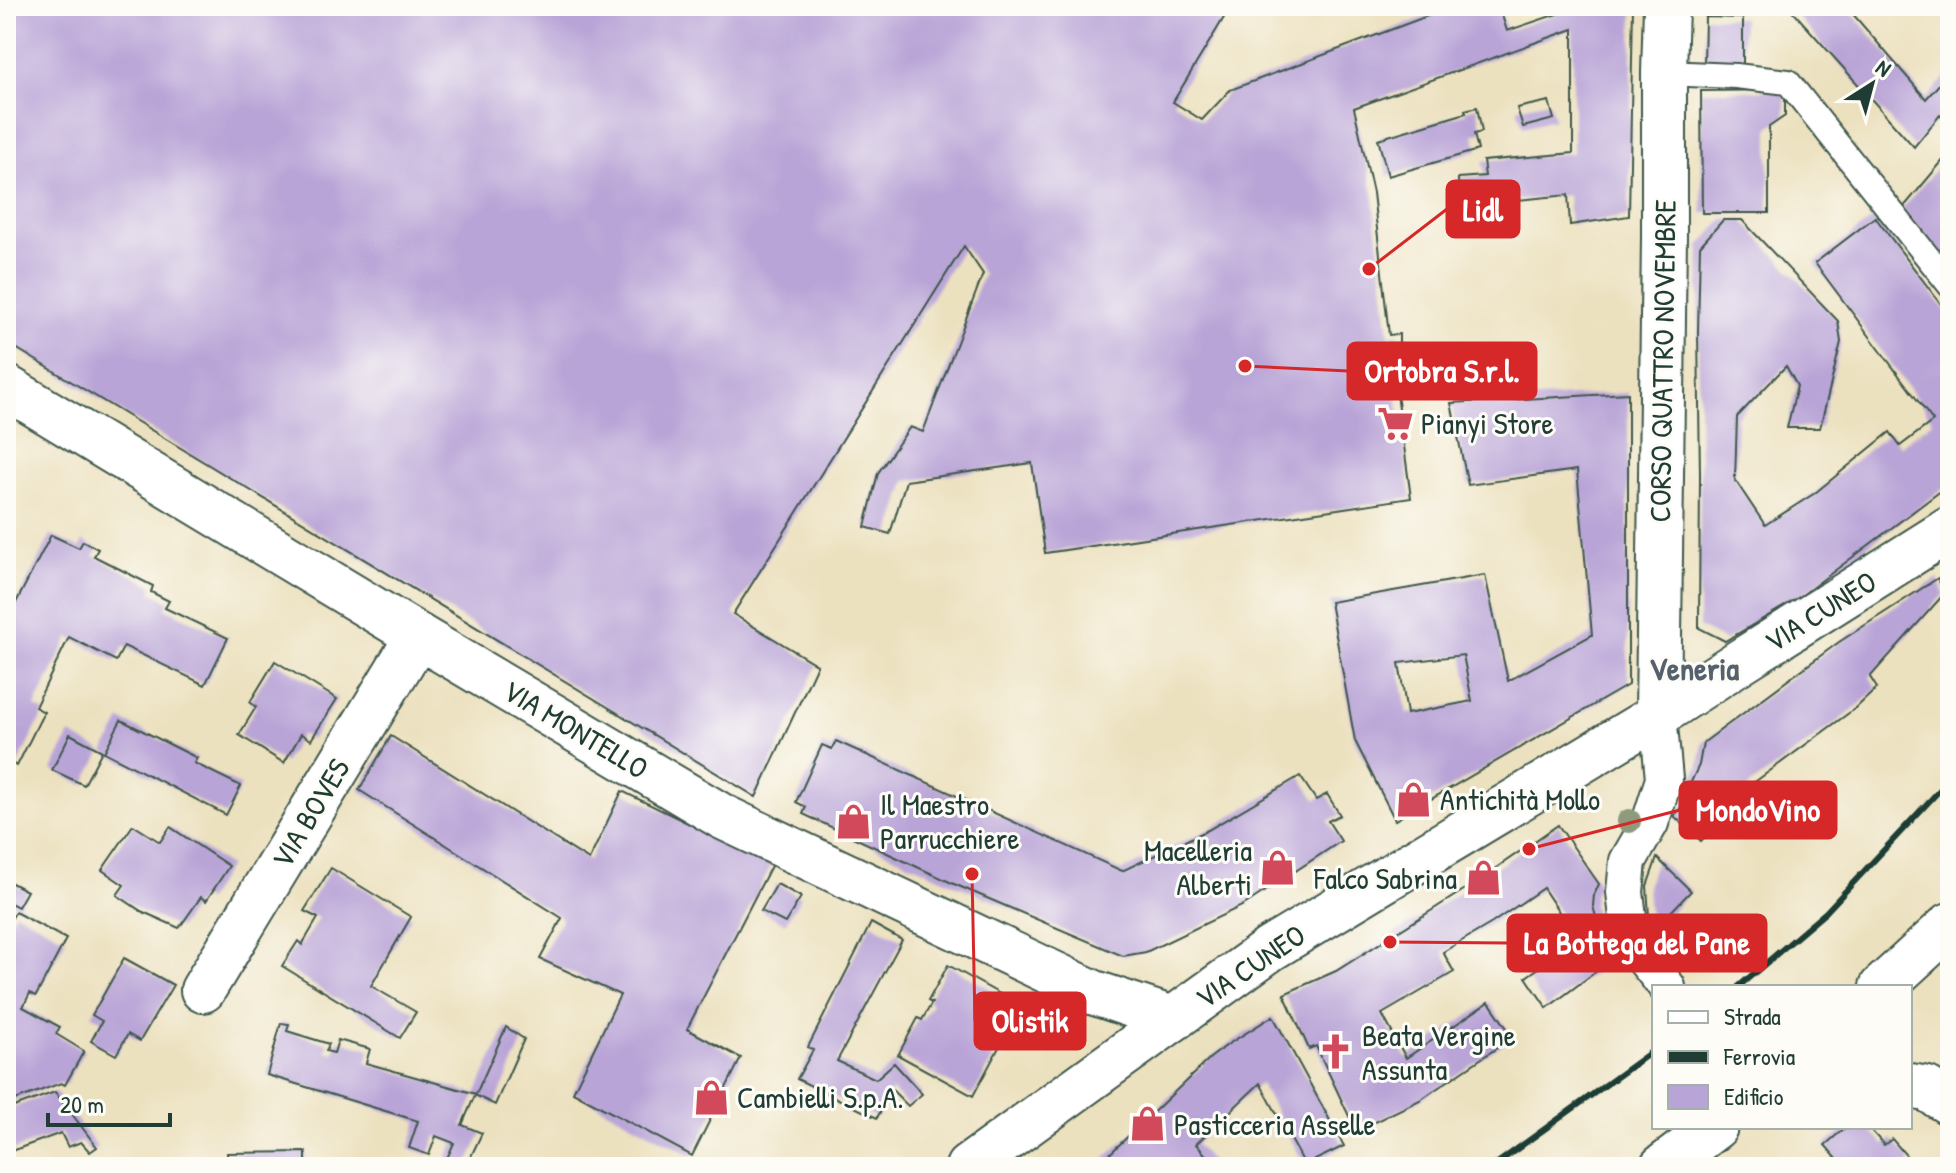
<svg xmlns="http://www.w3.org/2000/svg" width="1956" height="1173" font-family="'Patrick Hand',sans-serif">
	<rect width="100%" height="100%" fill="#fdfcf7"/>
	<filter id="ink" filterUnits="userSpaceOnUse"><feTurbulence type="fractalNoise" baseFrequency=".0125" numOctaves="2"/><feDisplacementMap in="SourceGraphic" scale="16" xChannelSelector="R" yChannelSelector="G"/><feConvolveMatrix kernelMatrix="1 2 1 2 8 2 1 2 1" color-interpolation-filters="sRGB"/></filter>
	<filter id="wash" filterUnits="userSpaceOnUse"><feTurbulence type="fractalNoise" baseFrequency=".006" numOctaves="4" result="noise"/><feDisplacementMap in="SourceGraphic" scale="32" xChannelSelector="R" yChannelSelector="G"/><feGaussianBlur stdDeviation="1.8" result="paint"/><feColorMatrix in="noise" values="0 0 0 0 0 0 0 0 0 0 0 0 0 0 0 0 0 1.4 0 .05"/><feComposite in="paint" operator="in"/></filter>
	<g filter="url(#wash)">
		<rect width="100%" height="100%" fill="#ece1bf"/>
		<g id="blocks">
			<g fill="#b9a4d7" fill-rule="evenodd">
				<polygon points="6,6 1231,6 1173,102 1202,120 1230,90 1454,6 1499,6 1507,31 1566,11 1567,6 1633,6 1629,216 1570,225 1568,195 1459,206 1458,178 1485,176 1483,161 1573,153 1573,29 1354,108 1373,193 1389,335 1399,334 1399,343 1389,344 1393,372 1403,371 1404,379 1395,379 1411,498 1045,553 1032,463 906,481 890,534 865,527 878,473 910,427 923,432 983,274 964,246 733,614 817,665 756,797 6,342"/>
				<polygon points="1788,6 1846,6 1926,99 1950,72 1950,126 1940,115 1914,147"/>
				<polygon points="1705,17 1743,18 1743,66 1704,65"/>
				<polygon points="1785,90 1785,116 1769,127 1769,213 1702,213 1701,91"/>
				<polygon points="1549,101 1554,119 1523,127 1517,108"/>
				<polygon points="1477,107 1482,132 1474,134 1478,150 1388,176 1378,139 1466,113 1465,110"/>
				<polygon points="1950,152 1950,252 1944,258 1902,209"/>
				<polygon points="1875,217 1950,316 1950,484 1797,599 1725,641 1699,628 1700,475 1698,331 1700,246 1723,220 1742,220 1838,321 1841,342 1820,428 1787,428 1797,386 1786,366 1737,417 1735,480 1765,525 1815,493 1890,432 1900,446 1933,421 1815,263"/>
				<path d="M1628 393V685L1395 820 1355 741 1330 602 1485 575 1508 681 1592 635 1577 470 1468 485 1451 403ZM1463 655 1472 701 1407 714 1399 663Z"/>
				<polygon points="51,535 79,548 83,541 98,549 94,556 153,586 151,592 169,601 165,608 228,638 205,685 124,646 116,661 69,637 35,707 44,712 17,766 6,761 6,622"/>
				<polygon points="1938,578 1944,594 1870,677 1877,688 1857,707 1752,784 1701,841 1674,816 1692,795 1691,782 1699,765 1703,743 1839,642"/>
				<polygon points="275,661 337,699 311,740 301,734 284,763 239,735 256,707 250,702"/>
				<polygon points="121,720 197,758 194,763 241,786 226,815 104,752"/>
				<polygon points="70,734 102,751 84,785 52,770"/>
				<polygon points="391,736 589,860 622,791 772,864 687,1029 741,1058 692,1156 573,1092 620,995 540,959 562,918 359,790"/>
				<polygon points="836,741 1122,871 1208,830 1300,776 1316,800 1327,794 1340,815 1328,821 1341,841 1244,905 1146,952 1123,956 954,884 803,814 806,807 796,802 822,745 832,749"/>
				<polygon points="133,825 160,842 170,827 229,866 206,901 201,897 179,928 141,911 117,895 124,885 102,870"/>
				<polygon points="1558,825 1599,884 1594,895 1593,906 1600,932 1613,959 1547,1008 1526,977 1569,947 1561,915 1543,888 1492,923 1443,952 1454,972 1382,1014 1406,1058 1489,1002 1513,1037 1420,1100 1356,1131 1316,1046 1309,1049 1284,994 1336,971 1470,886"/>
				<polygon points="1657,858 1691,891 1663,920 1649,916 1647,886"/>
				<polygon points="331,868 411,917 371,986 416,1012 400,1038 282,966 298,941 302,945 318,918 304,911"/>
				<polygon points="6,880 27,891 18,907 6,901"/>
				<polygon points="777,884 801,897 785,923 761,911"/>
				<polygon points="15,912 66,939 36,996 30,993 23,1007 60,1027 56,1034 84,1051 65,1085 61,1083 10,1102 6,1092 6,929"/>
				<polygon points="871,923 902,940 837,1061 876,1079 894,1063 922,1094 908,1106 892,1090 877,1118 797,1079 813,1050 808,1047"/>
				<polygon points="124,958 173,985 140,1041 128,1034 116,1055 91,1041 102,1021 92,1015"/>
				<polygon points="948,965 1021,1006 973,1096 898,1055 918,1018 922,1020 932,1003 928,1001"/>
				<polygon points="1273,1016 1344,1146 1305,1165 1260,1083 1196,1144 1216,1167 1096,1167 1210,1058 1227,1045"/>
				<polygon points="281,1023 289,1024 287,1031 329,1044 326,1051 334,1053 338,1040 370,1049 366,1063 476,1094 506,1027 524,1039 495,1105 475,1095 462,1125 482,1133 466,1167 443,1167 454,1143 436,1136 429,1155 409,1148 418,1121 267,1075"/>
				<polygon points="55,1092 97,1147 90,1152 81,1142 68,1147 61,1133 6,1153 6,1110"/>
				<polygon points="1846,1127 1868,1127 1884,1145 1892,1139 1911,1161 1908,1163 1912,1167 1844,1167 1825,1145"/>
				<polygon points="306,1152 306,1167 228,1167 227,1153"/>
			</g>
		</g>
	</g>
	<g filter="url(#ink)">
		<use href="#blocks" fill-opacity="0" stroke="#3e5649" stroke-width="2"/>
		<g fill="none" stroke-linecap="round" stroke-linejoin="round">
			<defs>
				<polyline id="service" points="1664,73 1736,76 1788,82 1950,285"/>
				<polyline id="pedestrian" points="1658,715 1664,779 1650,823 1628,861 1625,892 1629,926 1646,961 1667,987"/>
				<g id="minor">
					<polyline points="6,387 418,636 723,817 1092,992 1173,1019"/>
					<polyline points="1658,715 1664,237 1664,73 1666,6"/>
					<polyline points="203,990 418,636"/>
					<polyline points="1910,1086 1927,1089 1950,1103"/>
				</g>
				<g id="secondary">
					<polyline points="1882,987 1950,925"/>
					<polyline points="1662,1167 1715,1127"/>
				</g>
				<polyline id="primary" points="968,1167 1270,949 1658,715 1741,661 1950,529"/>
			</defs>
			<use href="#service" stroke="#3e5649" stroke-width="28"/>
			<use href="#pedestrian" stroke="#3e5649" stroke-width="40"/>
			<use href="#minor" stroke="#3e5649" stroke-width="48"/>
			<use href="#secondary" stroke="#3e5649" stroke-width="48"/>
			<use href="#primary" stroke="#3e5649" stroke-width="48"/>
			<use href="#service" stroke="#fff" stroke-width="24"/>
			<use href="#pedestrian" stroke="#fff" stroke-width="36"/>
			<use href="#minor" stroke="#fff" stroke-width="44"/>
			<use href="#secondary" stroke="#fff" stroke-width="44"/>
			<use href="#primary" stroke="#fff" stroke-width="44"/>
			<g stroke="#1f3d34" stroke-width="6">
				<polyline points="1738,987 1826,912 1950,779"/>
				<polyline points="1492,1167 1654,1050"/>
			</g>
		</g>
		<circle fill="#8e9a7b" cx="1629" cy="821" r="12"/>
	</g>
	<defs>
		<symbol id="supermarket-bare" viewBox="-9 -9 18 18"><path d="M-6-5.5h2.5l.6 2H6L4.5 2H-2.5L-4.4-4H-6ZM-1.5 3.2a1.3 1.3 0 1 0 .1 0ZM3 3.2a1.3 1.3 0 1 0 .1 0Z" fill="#d1495b" stroke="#fdfcf7" stroke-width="2.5" paint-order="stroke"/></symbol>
		<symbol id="shop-bare" viewBox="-9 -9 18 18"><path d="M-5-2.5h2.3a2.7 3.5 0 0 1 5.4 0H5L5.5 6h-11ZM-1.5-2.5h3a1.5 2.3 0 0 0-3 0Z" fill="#d1495b" stroke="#fdfcf7" stroke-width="2.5" paint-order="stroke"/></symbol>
		<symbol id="church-bare" viewBox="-9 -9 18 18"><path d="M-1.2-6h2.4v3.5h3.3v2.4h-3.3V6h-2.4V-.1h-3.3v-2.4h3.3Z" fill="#d1495b" stroke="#fdfcf7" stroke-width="2.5" paint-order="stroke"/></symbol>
	</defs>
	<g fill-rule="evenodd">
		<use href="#supermarket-bare" x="1370" y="398" width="51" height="51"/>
		<use href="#shop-bare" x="1388" y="774" width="51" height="51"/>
		<use href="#shop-bare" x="828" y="796" width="51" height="51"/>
		<use href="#shop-bare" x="1252" y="842" width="51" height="51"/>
		<use href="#shop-bare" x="1458" y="852" width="51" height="51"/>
		<use href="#church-bare" x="1310" y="1026" width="51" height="51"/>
		<use href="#shop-bare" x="686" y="1072" width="51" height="51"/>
		<use href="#shop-bare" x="1122" y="1098" width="51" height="51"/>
	</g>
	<g text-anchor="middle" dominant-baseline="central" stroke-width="6" stroke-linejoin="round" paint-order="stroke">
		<g font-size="30" fill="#1f3d34" stroke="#fdfcf7">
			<text transform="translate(1662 361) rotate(-89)">CORSO QUATTRO NOVEMBRE</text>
			<text transform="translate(1820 611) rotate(-32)">VIA CUNEO</text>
			<text transform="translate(576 729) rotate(31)">VIA MONTELLO</text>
			<text transform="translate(310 813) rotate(-59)">VIA BOVES</text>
			<text transform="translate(1250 966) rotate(-34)">VIA CUNEO</text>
		</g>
		<g font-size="30" fill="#1f3d34" stroke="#fdfcf7" text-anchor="start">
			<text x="1421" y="423">Pianyi Store</text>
			<text x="1440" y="799">Antichità Mollo</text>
			<text x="880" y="804">Il Maestro<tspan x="880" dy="34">Parrucchiere</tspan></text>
			<text x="1252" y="850" text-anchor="end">Macelleria<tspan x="1252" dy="34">Alberti</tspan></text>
			<text x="1457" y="878" text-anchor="end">Falco Sabrina</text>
			<text x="1362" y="1035">Beata Vergine<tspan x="1362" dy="34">Assunta</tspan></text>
			<text x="737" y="1097">Cambielli S.p.A.</text>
			<text x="1174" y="1124">Pasticceria Asselle</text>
		</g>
		<g font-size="32" font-weight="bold" fill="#55616d" stroke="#fdfcf7">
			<text x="1694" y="668">Veneria</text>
		</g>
	</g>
	<path fill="none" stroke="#d62828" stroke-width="3" d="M1369 269L1447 209M1245 366L1348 371M1529 849L1680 810M1390 942L1508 943M972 874L975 1021"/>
	<g fill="#d62828" stroke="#fdfcf7" stroke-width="3">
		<circle cx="1369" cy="269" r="8"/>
		<circle cx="1245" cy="366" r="8"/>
		<circle cx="1529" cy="849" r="8"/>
		<circle cx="1390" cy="942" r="8"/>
		<circle cx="972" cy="874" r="8"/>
	</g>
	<g fill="#d62828" stroke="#d62828" stroke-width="3">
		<rect x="1447" y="181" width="72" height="56" rx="8"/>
		<rect x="1348" y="343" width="188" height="56" rx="8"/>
		<rect x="1680" y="782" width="156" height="56" rx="8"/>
		<rect x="1508" y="915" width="258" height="56" rx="8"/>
		<rect x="975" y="993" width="110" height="56" rx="8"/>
	</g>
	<g font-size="32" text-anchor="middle" font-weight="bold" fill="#fff">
		<text x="1483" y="221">Lidl</text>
		<text x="1442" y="382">Ortobra S.r.l.</text>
		<text x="1758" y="821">MondoVino</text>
		<text x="1637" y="954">La Bottega del Pane</text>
		<text x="1030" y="1032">Olistik</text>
	</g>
	<rect width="1956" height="1173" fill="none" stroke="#fdfcf7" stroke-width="32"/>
	<rect x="1652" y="985" width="260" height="144" fill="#fdfcf7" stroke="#a4b0a9" stroke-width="2"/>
	<rect x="1668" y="1011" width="40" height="12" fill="#ffffff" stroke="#a4b0a9" stroke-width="2"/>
	<text x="1724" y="1025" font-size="24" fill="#1f3d34">Strada</text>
	<rect x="1668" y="1051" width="40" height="12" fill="#1f3d34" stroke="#a4b0a9" stroke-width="2"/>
	<text x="1724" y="1065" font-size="24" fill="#1f3d34">Ferrovia</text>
	<rect x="1668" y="1085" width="40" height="24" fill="#b9a4d7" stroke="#a4b0a9" stroke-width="2"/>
	<text x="1724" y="1105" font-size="24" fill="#1f3d34">Edificio</text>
	<g transform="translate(1872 84) rotate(36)" stroke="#fdfcf7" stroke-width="6" paint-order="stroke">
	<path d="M0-6L14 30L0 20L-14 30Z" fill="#1f3d34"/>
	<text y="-12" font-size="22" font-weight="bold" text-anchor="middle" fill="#1f3d34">N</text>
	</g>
	<path d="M48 1113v12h122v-12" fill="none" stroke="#1f3d34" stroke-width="4"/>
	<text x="60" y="1113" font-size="24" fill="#1f3d34" stroke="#fdfcf7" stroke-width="6" paint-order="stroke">20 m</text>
</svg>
